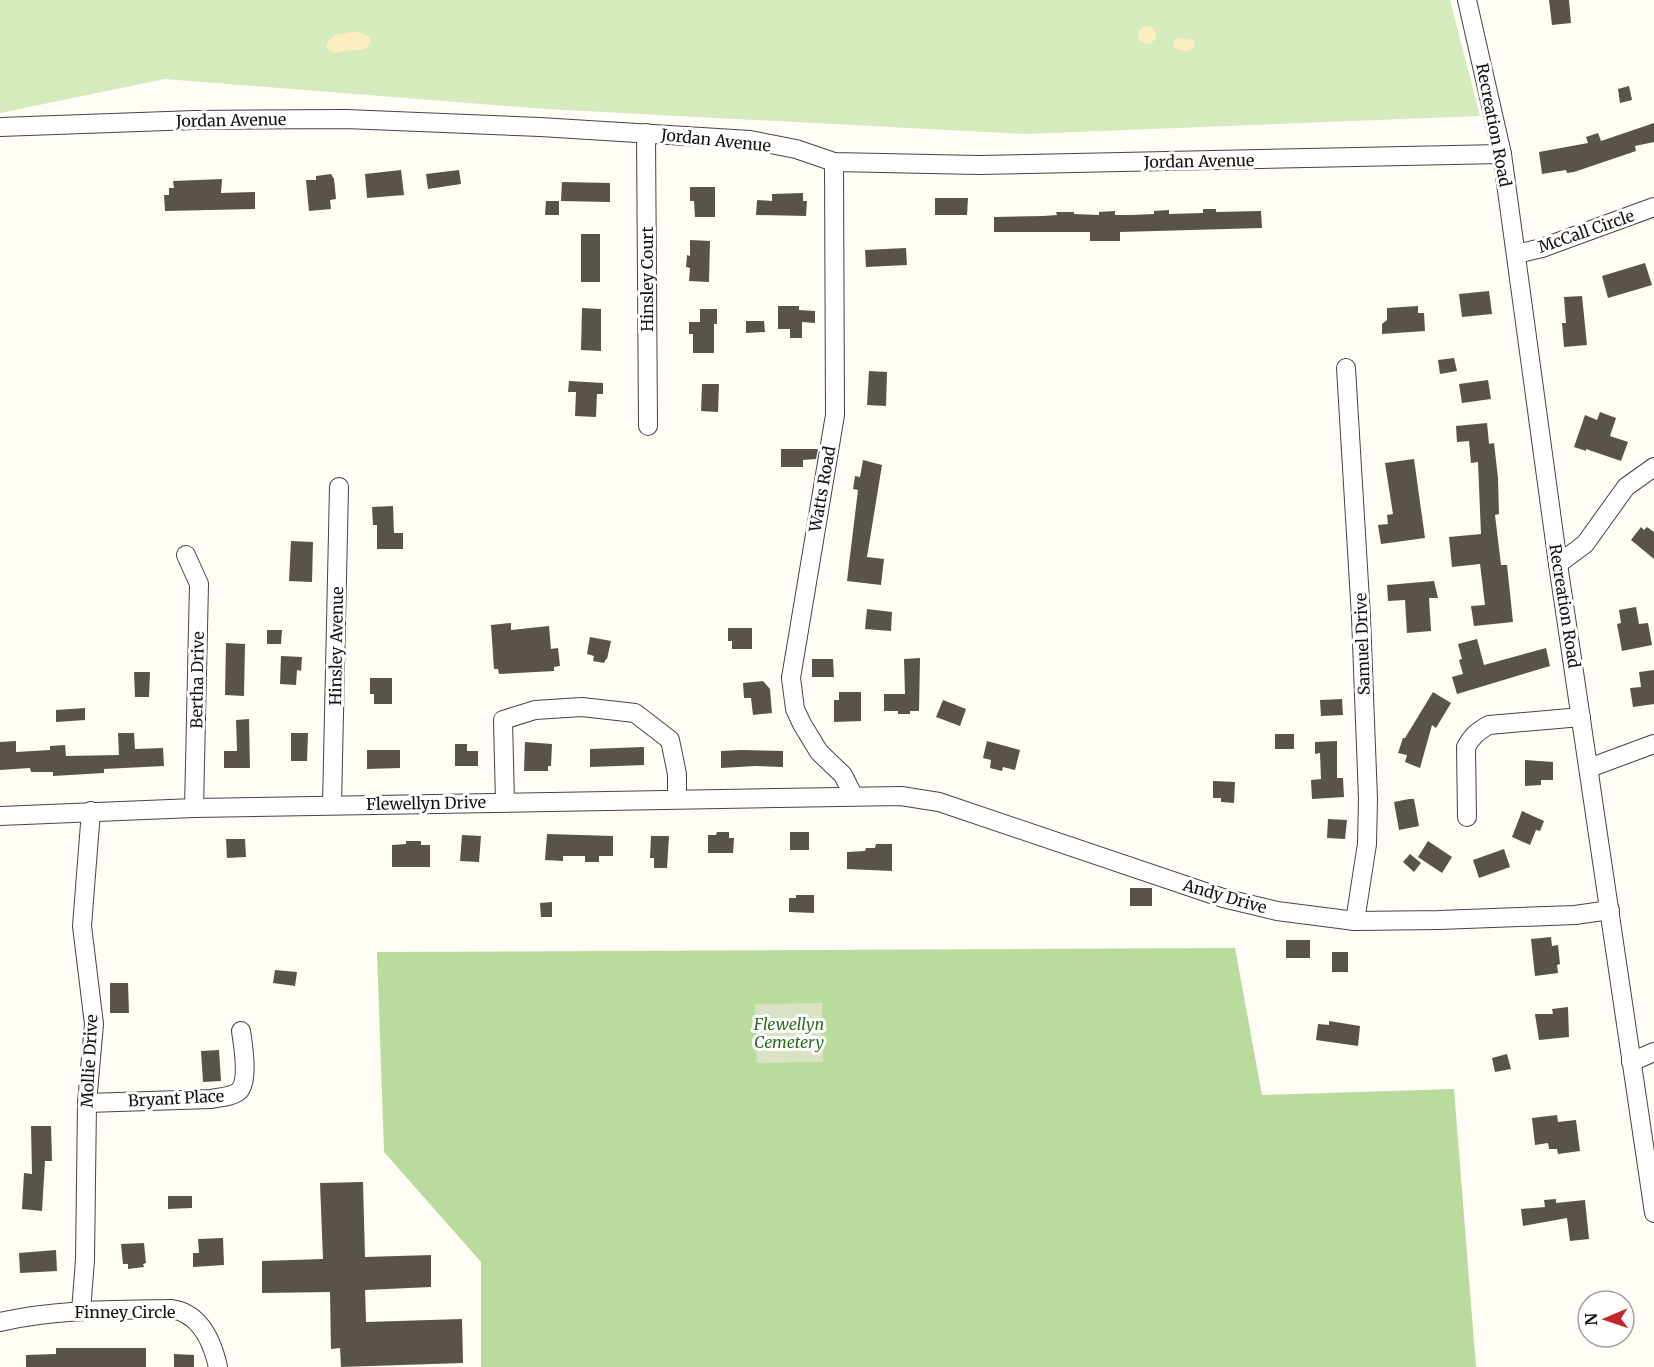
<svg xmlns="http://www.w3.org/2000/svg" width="1654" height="1367" font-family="Merriweather,serif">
	<rect width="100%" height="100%" fill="#fffdf5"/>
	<polygon fill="#d5ebbd" points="0,0 1450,0 1480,116 1025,134 546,109 165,79 0,113"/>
	<polygon fill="#b9dc9c" points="1235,948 1262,1095 1454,1089 1476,1367 481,1367 481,1262 384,1152 377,952"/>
	<g fill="#fbeec1">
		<circle cx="1147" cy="35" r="9"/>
		<path d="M352 32C360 32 368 33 371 41 366 52 360 50 350 50 345 51 339 52 334 53L327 48 326 44 335 35Z"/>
		<polygon points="1180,38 1193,40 1195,47 1187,51 1174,48 1173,41"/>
	</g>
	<polygon fill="#d9e3c4" points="822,1003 823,1062 757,1063 755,1004"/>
	<g fill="#5a524d">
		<polygon points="1549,0 1569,0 1571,23 1552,25"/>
		<polygon points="1629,86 1632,100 1620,103 1618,89"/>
		<polygon points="1654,123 1654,142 1635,146 1636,151 1574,172 1567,173 1566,170 1542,174 1539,152 1588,143 1586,137 1598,133 1601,141"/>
		<polygon points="401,170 404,195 367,198 365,174"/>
		<polygon points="459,170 461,184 428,189 426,174"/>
		<polygon points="331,174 334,179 336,199 330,200 331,209 309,211 306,180 316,180 316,176"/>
		<polygon points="222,179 221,193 255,192 255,209 165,211 164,195 169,195 169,188 174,188 173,181"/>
		<polygon points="562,182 610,183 610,202 561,201"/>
		<polygon points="690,187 715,187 715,217 695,217 694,201 690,201"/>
		<polygon points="803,193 803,201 807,201 806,216 756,215 757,200 772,201 772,194"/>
		<polygon points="935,198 968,198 967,215 935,215"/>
		<polygon points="546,201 559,201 559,215 545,215"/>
		<polygon points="1203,209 1216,209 1216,212 1261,211 1262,228 1120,232 1120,241 1090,241 1090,232 994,232 994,217 1043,216 1057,215 1056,212 1074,212 1074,214 1099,215 1099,212 1115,211 1115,215 1131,215 1154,214 1154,211 1169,210 1169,214 1203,213"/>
		<rect x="581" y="234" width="19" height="48"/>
		<polygon points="690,240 710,241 709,282 689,281 690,268 686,267 687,255 690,256"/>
		<polygon points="906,248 907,265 866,267 865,250"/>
		<polygon points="1645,263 1652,285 1608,298 1602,276"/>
		<polygon points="1489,291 1492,314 1462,317 1459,294"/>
		<polygon points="1582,296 1587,345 1564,347 1562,323 1566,323 1564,297"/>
		<polygon points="778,306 799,306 799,310 815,311 815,323 802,322 802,338 790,338 790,329 778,329"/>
		<polygon points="1418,306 1418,313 1424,313 1425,331 1382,334 1382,324 1387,320 1387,308"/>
		<polygon points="582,308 601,309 601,351 581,350"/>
		<polygon points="700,309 717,309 717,324 714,324 714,353 693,353 693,334 689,334 689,322 700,322"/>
		<polygon points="746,321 764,321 765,332 746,333"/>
		<polygon points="1454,358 1457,371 1440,374 1438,360"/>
		<polygon points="869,371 887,372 886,406 867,405"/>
		<polygon points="1488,380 1491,399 1462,403 1459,384"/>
		<polygon points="569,381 603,383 603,394 597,394 596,417 575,416 576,392 568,392"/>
		<polygon points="702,384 719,384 718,412 701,411"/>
		<polygon points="1600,412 1616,418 1610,436 1628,442 1621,461 1586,449 1586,451 1574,447 1585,415 1597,420"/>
		<polygon points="1487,423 1489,444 1494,443 1498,478 1499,514 1495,515 1501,565 1507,565 1513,622 1474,626 1471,606 1485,605 1480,564 1452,567 1449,537 1481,534 1478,462 1471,463 1469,441 1457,442 1456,426"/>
		<polygon points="781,449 818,449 816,459 803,460 803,467 781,467"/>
		<polygon points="1414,459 1425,538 1381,544 1378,525 1388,524 1387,515 1393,514 1385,463"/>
		<polygon points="863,460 882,465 867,557 884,559 881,585 847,581 858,490 853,489 855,476 860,477"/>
		<polygon points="393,506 394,533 403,533 403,549 377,549 377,525 373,525 372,507"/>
		<polygon points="1641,527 1644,530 1647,527 1654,532 1654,559 1631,540"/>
		<polygon points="291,541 313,542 312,582 289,581"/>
		<polygon points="1434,581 1438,598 1429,598 1431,631 1407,633 1405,600 1388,601 1387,585"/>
		<polygon points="1636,607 1639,624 1648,623 1652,645 1622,651 1617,624 1621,623 1619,610"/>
		<polygon points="867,609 892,612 891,631 865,629"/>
		<polygon points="511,623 511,630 549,626 551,649 558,648 560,666 554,667 554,671 499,674 498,669 494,669 491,625"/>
		<polygon points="728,628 752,628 752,649 732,649 732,641 728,641"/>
		<polygon points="267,630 282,630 281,644 267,644"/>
		<polygon points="590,637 611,641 607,659 606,659 604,663 593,661 594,656 587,654"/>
		<polygon points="1477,639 1484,665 1546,648 1550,666 1457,694 1452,677 1463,674 1459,660 1462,659 1458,644"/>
		<polygon points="226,643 245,644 244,696 225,695"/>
		<polygon points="281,656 302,657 301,671 297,670 296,685 280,684"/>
		<polygon points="920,658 919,711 910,711 910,714 898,714 898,711 884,711 884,694 905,694 904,659"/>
		<polygon points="812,659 833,659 834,677 812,677"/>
		<polygon points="1654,670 1654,704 1633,707 1630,688 1641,687 1639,672"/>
		<polygon points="134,672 150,672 149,697 135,697"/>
		<polygon points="370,678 392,678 392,704 374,704 374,694 370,694"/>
		<polygon points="763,681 770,689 772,713 753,715 751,698 744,698 743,683"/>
		<polygon points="839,692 861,692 861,721 834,722 834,700 839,700"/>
		<polygon points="1433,692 1451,703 1436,728 1432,725 1420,768 1405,762 1407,755 1398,753 1403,738 1405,738"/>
		<polygon points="1342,699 1343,715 1321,716 1320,700"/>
		<polygon points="943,700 966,709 960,726 936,717"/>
		<polygon points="85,708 85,720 56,722 56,710"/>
		<polygon points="249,719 250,768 224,768 224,751 237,751 236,720"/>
		<polygon points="118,733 134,733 135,749 163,748 164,766 104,769 104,773 53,776 53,772 31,772 30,768 0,770 0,742 16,741 16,752 50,750 50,746 65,745 66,756 119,755"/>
		<polygon points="291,733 308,733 307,761 291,761"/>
		<rect x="1275" y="734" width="19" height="15"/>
		<polygon points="987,741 1020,750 1015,770 1003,767 1002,771 990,768 991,760 983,758"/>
		<polygon points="1337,741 1337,778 1343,778 1344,797 1312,799 1311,780 1321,779 1320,753 1315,754 1315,742"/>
		<polygon points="525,742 552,744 551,766 548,766 548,771 524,771"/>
		<polygon points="455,744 467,744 467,751 478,751 478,766 455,766"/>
		<polygon points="644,747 644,765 590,767 590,749"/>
		<polygon points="367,750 400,750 400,768 367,769"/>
		<polygon points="741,750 783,751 783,767 755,766 721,768 721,751"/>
		<polygon points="1525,760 1553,762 1553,780 1541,780 1541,785 1525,786"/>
		<polygon points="1213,781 1235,782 1234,803 1221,802 1221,798 1213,798"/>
		<polygon points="1409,799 1414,799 1419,826 1399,830 1394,802"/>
		<polygon points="1522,811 1544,821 1540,831 1536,830 1530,845 1512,837"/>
		<polygon points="1328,819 1347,820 1345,839 1327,838"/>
		<polygon points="717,832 729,832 729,838 734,838 733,853 708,853 708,835 716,835"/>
		<rect x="790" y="832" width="19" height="18"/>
		<polygon points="547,834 613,836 613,856 599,856 599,862 585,862 585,856 563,856 563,861 545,860"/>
		<polygon points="462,835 481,836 479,862 460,861"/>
		<polygon points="651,836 669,836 667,868 654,868 654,858 650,858"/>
		<polygon points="226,839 245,839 246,857 227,858"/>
		<polygon points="406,841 421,841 421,845 430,845 430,867 392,867 392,845 406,844"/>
		<polygon points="1428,841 1452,857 1442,873 1418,857"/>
		<polygon points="876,844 892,844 892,871 847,869 847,852 865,851 866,848 875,848"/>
		<polygon points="1504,849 1510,867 1479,878 1473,860"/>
		<polygon points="1410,854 1421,863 1414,872 1403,862"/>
		<rect x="1130" y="888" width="22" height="18"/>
		<polygon points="796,895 814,895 814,913 789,912 789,898 796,898"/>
		<polygon points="552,902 552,917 541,917 540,903"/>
		<polygon points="1551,937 1552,946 1558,945 1560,964 1557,965 1558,973 1535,976 1531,939"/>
		<rect x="1286" y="940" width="24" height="18"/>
		<rect x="1332" y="952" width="16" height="20"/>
		<polygon points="275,970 297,972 295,986 273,983"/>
		<polygon points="110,983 128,983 129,1013 110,1013"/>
		<polygon points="1568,1007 1569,1037 1539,1040 1535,1014 1553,1014 1552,1009"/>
		<polygon points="1329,1021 1360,1026 1358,1046 1316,1040 1318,1024 1329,1025"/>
		<polygon points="219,1050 221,1081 203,1082 201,1051"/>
		<polygon points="1507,1054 1511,1069 1495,1072 1492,1058"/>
		<polygon points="1557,1115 1558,1122 1576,1120 1580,1151 1558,1154 1557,1149 1549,1149 1548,1143 1535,1145 1532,1118"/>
		<polygon points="31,1126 51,1126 52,1161 45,1161 42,1211 22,1209 24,1173 32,1174"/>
		<polygon points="363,1182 365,1257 431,1255 431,1287 365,1290 366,1322 462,1319 463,1363 341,1367 340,1348 331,1349 330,1292 262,1293 262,1261 323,1259 320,1183"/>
		<polygon points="168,1196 192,1196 192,1208 168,1209"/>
		<polygon points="1556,1199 1556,1203 1585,1200 1589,1239 1570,1241 1567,1218 1523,1226 1521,1209 1545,1207 1544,1200"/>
		<polygon points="223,1238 224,1265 193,1267 193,1253 199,1253 198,1239"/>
		<polygon points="144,1243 146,1263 143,1264 144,1267 128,1269 128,1264 123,1264 121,1244"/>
		<polygon points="56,1250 57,1271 20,1273 19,1253"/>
		<polygon points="56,1348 146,1348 146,1367 26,1367 26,1355 56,1354"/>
		<polygon points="174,1354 194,1355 194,1367 174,1367"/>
	</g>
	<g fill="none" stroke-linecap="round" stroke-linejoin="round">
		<defs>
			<g id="minor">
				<polyline points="1467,0 1502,154 1558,564 1654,1213"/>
				<polyline points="0,127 195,120 346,119 540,127 750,140 796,149 834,162 978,165 1502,154"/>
				<polyline points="646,133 648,426"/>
				<polyline points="834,162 835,415 791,678 795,709 802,724 819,752 843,775 853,795"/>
				<polyline points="1517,254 1542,248 1654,207"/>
				<polyline points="1346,368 1361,617 1368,799 1367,844 1355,921"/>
				<polyline points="186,555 199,584 194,808"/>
				<polyline points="1558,564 1585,544 1626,487 1654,467"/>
				<polyline points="1589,768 1654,744"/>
				<polyline points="505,802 503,720 535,710 582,707 635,713 670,740 677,774 677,799"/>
				<polyline points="332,805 339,487"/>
				<polyline points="0,816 194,808 901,796 939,802 1223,898 1277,911 1355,921 1439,920 1575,915 1610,910"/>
				<path d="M1467 817 1466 747C1472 736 1478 731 1489 725L1581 717"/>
				<polyline points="1631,1062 1654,1052"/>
				<path d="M87 1103 211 1099C220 1097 232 1097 239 1091 249 1081 243 1044 241 1031"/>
				<polyline points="81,1311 85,1260 87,1103 94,1024 82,926 91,811"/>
				<path d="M0 1322C56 1309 114 1310 171 1309 200 1313 212 1340 218 1367"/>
			</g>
		</defs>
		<use href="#minor" stroke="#444" stroke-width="20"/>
		<use href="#minor" stroke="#fff" stroke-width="18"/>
	</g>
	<g text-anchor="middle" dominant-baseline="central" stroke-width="6" stroke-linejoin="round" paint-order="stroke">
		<g font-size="16" fill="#111" stroke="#fff">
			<text transform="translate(231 120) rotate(-1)">Jordan Avenue</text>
			<text transform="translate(1494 125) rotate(79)">Recreation Road</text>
			<text transform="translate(716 140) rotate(6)">Jordan Avenue</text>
			<text transform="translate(1199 161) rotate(-1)">Jordan Avenue</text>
			<text transform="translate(1586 231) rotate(-19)">McCall Circle</text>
			<text transform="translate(647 279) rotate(-90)">Hinsley Court</text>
			<text transform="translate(822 489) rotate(-80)">Watts Road</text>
			<text transform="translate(1565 606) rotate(81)">Recreation Road</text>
			<text transform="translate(1362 644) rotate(-92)">Samuel Drive</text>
			<text transform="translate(336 646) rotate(-89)">Hinsley Avenue</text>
			<text transform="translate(197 680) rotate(-89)">Bertha Drive</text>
			<text transform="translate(426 803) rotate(-1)">Flewellyn Drive</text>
			<text transform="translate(1225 896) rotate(16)">Andy Drive</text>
			<text transform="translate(89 1061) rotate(-87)">Mollie Drive</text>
			<text transform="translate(176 1098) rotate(-3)">Bryant Place</text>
			<text x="125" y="1312">Finney Circle</text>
		</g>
		<g font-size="16" font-style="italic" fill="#2f6b1f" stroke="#fff">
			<text x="789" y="1024">Flewellyn<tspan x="789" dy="18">Cemetery</tspan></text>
		</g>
	</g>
	<g transform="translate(1606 1319) rotate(268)"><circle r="28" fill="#ffffff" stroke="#a0a0a0" stroke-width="1.5"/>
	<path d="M0-4.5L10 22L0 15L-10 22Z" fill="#c4262e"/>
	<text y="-9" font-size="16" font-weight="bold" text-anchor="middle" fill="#111111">N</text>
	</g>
</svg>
